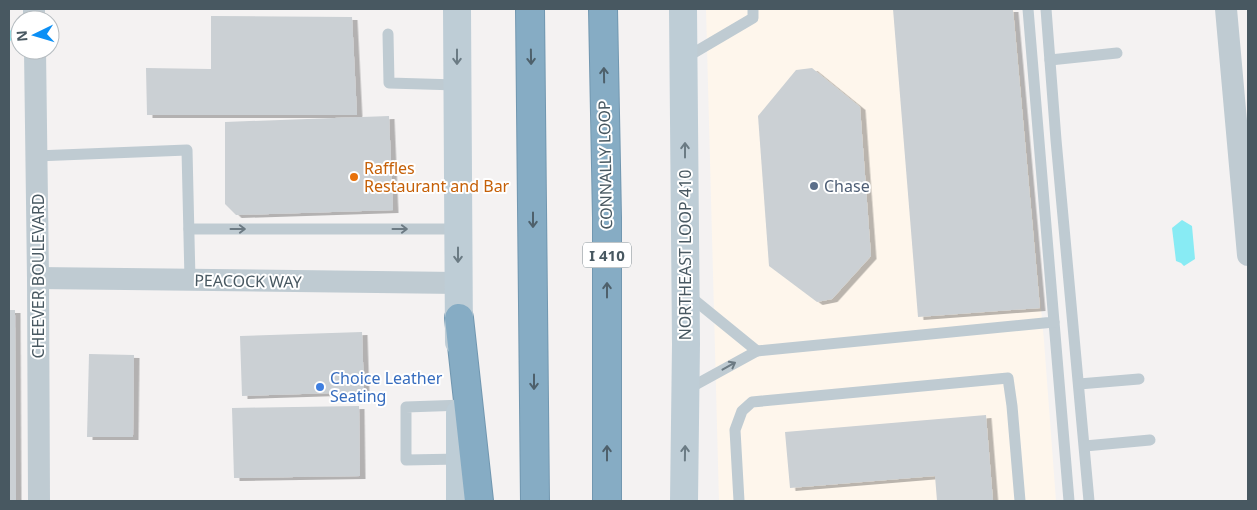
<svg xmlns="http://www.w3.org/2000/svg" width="1257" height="510" font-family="'Noto Sans',sans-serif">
	<defs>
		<filter id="shadow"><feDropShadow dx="5.5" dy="3" stdDeviation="0" flood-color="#0004"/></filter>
	</defs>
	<rect width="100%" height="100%" fill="#f4f2f2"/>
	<polygon fill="#fef6ec" points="706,9 1014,9 1044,341 1056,501 719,501"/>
	<polygon fill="#88ebf4" points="1182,220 1192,226 1195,259 1184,266 1181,263 1176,261 1172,228"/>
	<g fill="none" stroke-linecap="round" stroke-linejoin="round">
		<polyline stroke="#88ebf4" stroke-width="6" points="9,38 15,29"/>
	</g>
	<g fill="#cbd0d4" filter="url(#shadow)">
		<polygon points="893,9 1013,9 1040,308 918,317"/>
		<polygon points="211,16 352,17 357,115 147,115 146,68 211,69"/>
		<polygon points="812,68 860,107 871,256 832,299 817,302 769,266 758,116 796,70"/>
		<polygon points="389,116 393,210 236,215 225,204 225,122"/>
		<polygon points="9,310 15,310 16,501 9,501"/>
		<polygon points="362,332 364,392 242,396 240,336"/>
		<polygon points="89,354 134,355 133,437 87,437"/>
		<polygon points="359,406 360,476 234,478 232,408"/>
		<polygon points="986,415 993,501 937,501 935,476 790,488 785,432"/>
	</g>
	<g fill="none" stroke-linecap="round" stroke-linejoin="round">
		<defs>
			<g id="motorway">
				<polyline points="530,9 535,501"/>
				<polyline points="603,9 607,218 607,501"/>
				<polyline points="459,318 479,501"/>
			</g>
		</defs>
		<use href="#motorway" stroke="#7197b0" stroke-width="30"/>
		<g stroke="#bfcbd2" stroke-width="11">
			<polyline points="1046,9 1056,140 1089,501"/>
			<polyline points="388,34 389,83 457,85"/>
			<polyline points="685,58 753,18 753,9"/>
			<polyline points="1050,60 1117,53"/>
			<polyline points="36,156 187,150 190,280"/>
			<polyline points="189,229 458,229"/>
			<polyline points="1054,322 1069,501"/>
			<polyline points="757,351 1054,322 1028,9"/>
			<polyline points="1079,384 1139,379"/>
			<polyline points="686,390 757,351 687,294"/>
			<polyline points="1085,446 1150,440"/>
			<polyline points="460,459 406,460 406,407 464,405"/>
			<polyline points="739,501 735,430 742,411 752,402 1008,378 1012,406 1020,501"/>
		</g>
		<g stroke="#bfcbd2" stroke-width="22">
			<polyline points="34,9 34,20"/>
			<polyline points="1226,9 1248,255"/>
			<polyline points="35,50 38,278 39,501"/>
			<polyline points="38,278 458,283"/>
		</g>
		<g stroke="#becdd6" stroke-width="28">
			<polyline points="457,9 459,342"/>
			<polyline points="683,9 686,344 684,501"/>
			<polyline points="460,413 460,501"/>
		</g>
		<use href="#motorway" stroke="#86acc4" stroke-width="28"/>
	</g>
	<defs><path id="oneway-shaft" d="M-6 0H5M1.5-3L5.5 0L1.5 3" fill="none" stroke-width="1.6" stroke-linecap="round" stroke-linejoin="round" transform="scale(1.25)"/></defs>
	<g stroke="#6b7b84">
		<use href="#oneway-shaft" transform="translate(457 57) rotate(90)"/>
		<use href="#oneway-shaft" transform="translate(685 150) rotate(-90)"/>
		<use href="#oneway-shaft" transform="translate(458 255) rotate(90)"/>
		<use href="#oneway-shaft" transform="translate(685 453) rotate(-89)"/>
	</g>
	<g stroke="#4e606b">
		<use href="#oneway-shaft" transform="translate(531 57) rotate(89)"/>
		<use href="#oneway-shaft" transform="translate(604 75) rotate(-91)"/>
		<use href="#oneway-shaft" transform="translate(533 220) rotate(90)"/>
		<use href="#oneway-shaft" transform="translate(607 290) rotate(-90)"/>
		<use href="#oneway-shaft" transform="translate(534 382) rotate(90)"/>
		<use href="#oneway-shaft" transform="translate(607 453) rotate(-90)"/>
	</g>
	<g stroke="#6c7a83">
		<use href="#oneway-shaft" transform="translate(238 229)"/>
		<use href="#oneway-shaft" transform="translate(400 229)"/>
		<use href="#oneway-shaft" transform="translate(729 366) rotate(-29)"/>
	</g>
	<circle fill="#e8710a" stroke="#fff" stroke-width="2" cx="354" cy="177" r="5"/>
	<circle fill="#5c6f8a" stroke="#fff" stroke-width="2" cx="814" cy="186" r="5"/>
	<circle fill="#3f7fe0" stroke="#fff" stroke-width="2" cx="320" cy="387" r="5"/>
	<g text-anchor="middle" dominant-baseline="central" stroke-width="4" stroke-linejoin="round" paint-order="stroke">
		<rect fill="#fff" stroke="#7f8a90" stroke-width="1" x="583" y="242.5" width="48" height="25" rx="4"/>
		<g font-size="15" font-weight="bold" fill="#485861">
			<text x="607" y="255">I 410</text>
		</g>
		<g font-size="16" fill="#485861" stroke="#fff">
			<text transform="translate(605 165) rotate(-91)">CONNALLY LOOP</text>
			<text transform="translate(685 255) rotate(-90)">NORTHEAST LOOP 410</text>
			<text transform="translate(38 276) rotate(-90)">CHEEVER BOULEVARD</text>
			<text transform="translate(248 281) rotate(1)">PEACOCK WAY</text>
		</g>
		<g font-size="16" fill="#c56008" stroke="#fff" text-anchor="start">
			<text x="364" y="168">Raffles<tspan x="364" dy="18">Restaurant and Bar</tspan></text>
		</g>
		<g font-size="16" fill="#4e5e75" stroke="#fff" text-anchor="start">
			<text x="824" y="186">Chase</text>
		</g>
		<g font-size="16" fill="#366cbe" stroke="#fff" text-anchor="start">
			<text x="330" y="378">Choice Leather<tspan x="330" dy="18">Seating</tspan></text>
		</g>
	</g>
	<rect width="1257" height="510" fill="none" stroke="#485861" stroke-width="20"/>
	<g transform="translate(35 35) rotate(265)"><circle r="24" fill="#ffffff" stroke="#b6bcc0"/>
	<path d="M0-4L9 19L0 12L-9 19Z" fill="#0b8ff5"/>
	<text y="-8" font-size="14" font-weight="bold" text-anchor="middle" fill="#485861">N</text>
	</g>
</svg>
